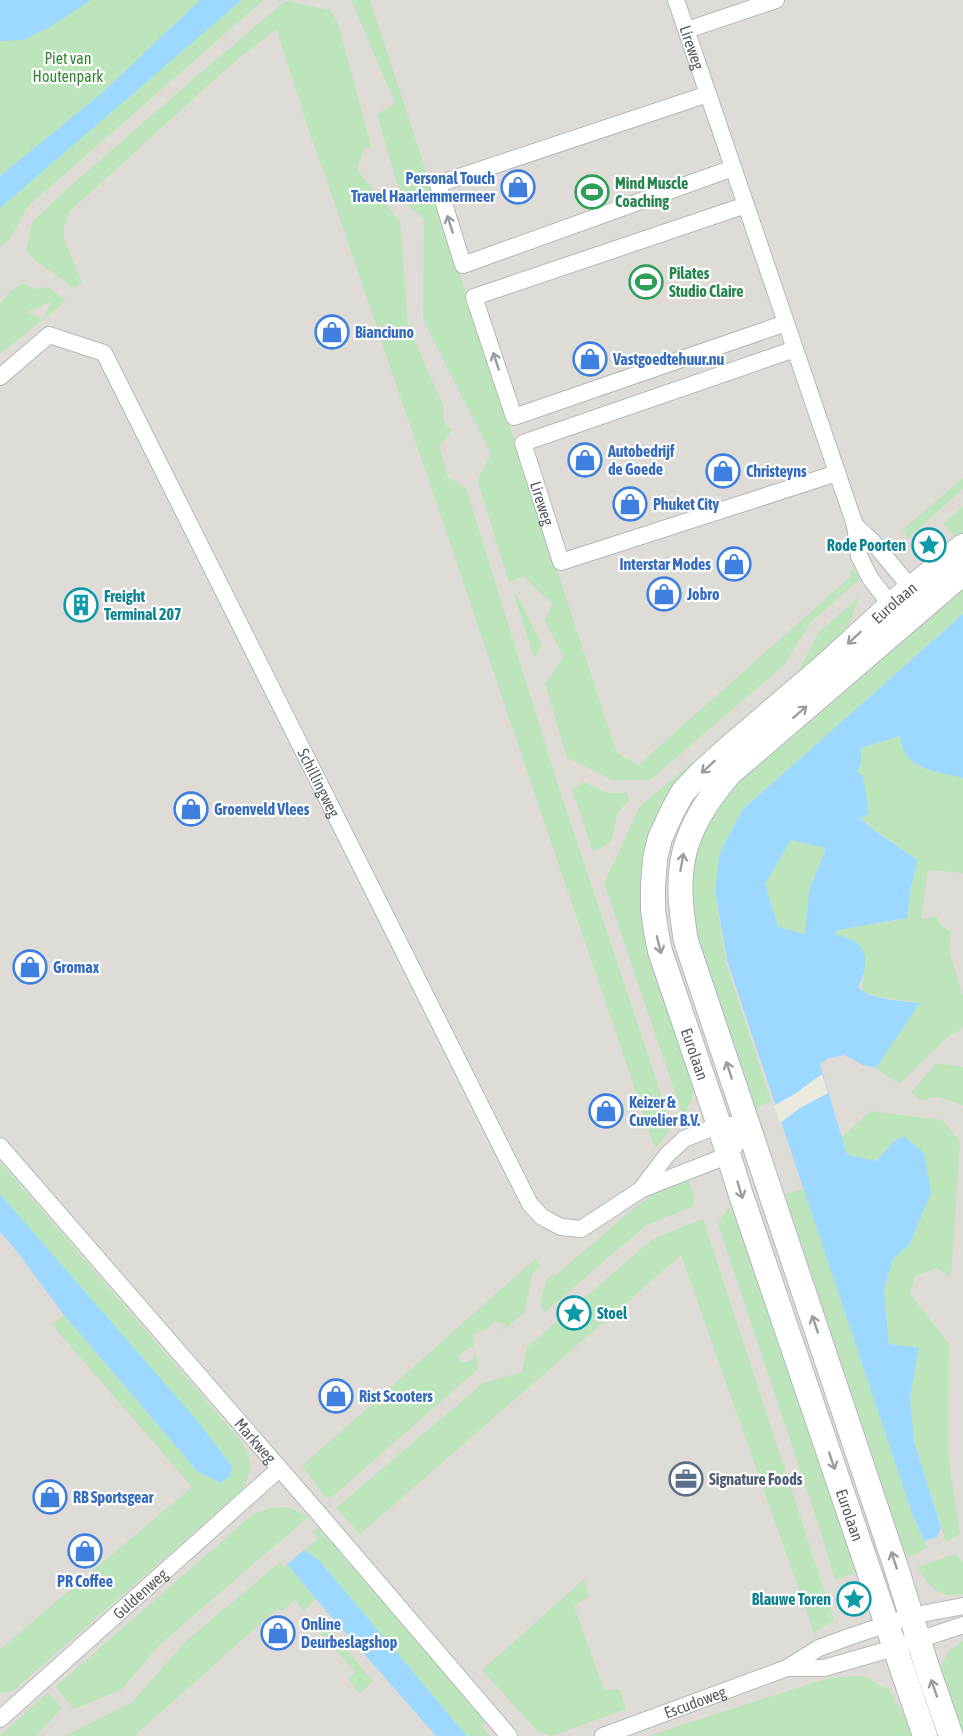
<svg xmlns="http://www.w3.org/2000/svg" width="963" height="1736" font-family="'Asap Condensed',sans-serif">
	<rect width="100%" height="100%" fill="#ece9df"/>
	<polygon fill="#dfdcd7" points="251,0 963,0 963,1736 0,1736 0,247 9,240 23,206"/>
	<g fill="#bde5bb" fill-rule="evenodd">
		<polygon points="0,0 263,0 29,205 9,240 0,247"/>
		<polygon points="351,0 370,0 617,753 638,765 851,576 850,572 854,568 860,579 811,622 783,666 650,780 612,780 567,758 545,684 564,656 544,620 553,605 523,576 509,582 477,480 491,454 423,319 424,219 402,201 377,114 395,103"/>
		<path d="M285 1 330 10 338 24 372 149 364 147 357 170 400 221 408 325 444 408C441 417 444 426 453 429L439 446 448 477 466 488 558 785 672 1127 655 1149 337 210 311 137 276 29 227 68 69 212 64 227V239L82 282 74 288 33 259 26 250 33 221 66 190 192 80Z"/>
		<path d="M23 283 34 289 48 287 66 301 0 354V304L10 291ZM51 302 43 320 28 312Z"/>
		<polygon points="963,478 963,489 908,538 902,530"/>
		<polygon points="963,507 963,538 959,542 943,523"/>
		<polygon points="963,580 963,614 742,810 715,890 726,963 771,1101 757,1108 779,1179 773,1182 690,923 690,875 700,835 720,802 775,744"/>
		<polygon points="516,593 542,645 534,657 514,595"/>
		<polygon points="859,597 849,624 812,667 649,840 695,1080 692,1100 683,1116 604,883 640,806 796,676 819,632"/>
		<path d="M901 736C902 770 937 771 963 778V873L928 870 921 919 938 916 939 923 951 932 949 951 963 996V1026L961 1030 949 1036 899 1084 876 1068 920 1003 879 997 862 991 864 975 835 935 838 930 900 920 911 887 918 860 878 832 860 817 869 814 856 771 861 765V748Z"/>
		<polygon points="584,782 607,793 627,793 629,800 618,812 611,842 593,852 572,790"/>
		<polygon points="791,839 825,848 824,854 809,890 806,935 778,927 765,884"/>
		<polygon points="937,1063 963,1067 963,1105 938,1097 919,1100 911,1092"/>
		<polygon points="870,1111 942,1120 960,1141 951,1277 948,1276 937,1268 915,1276 910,1294 949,1344 948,1454 960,1534 946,1542 914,1441 910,1398 919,1348 889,1344 884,1290 893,1259 910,1244 904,1136 894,1141 876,1161 847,1155 842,1137"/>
		<path d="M0 1162 242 1442C252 1462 254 1471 241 1491L13 1691 0 1693V1649L192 1487 52 1325 64 1315 197 1471 0 1194Z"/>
		<polygon points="688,1178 695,1200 692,1207 646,1225 545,1312 540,1306 546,1280 553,1274 555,1276 636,1206 657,1192"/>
		<polygon points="804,1188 912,1513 927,1548 908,1557 888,1519 778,1197"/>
		<polygon points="729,1207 748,1241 862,1571 835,1580 818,1523 718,1224"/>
		<polygon points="703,1219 834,1620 814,1633 681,1255 360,1534 336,1508 483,1383 522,1372 527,1347 654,1238"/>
		<polygon points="536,1258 540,1266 532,1274 525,1312 502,1331 505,1324 494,1322 487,1329 473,1334 474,1347 467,1349 459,1356 459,1361 463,1363 471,1360 476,1353 478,1369 333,1496 326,1498 302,1466"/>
		<polygon points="285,1507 295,1510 308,1517 159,1645 122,1689 74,1709 55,1687 253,1514 271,1508"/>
		<polygon points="318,1528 486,1720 482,1726 489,1736 467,1736 319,1560 304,1550 319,1538 312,1532"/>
		<path d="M955 1554 963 1561V1594C959 1594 953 1596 948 1595 935 1594 923 1578 917 1567Z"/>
		<polygon points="280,1562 283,1568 287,1564 316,1599 304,1611 295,1600 281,1612 278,1608 134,1736 65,1736 132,1702 187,1640"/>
		<polygon points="584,1579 589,1596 574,1606 604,1690 620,1689 626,1709 552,1736 538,1732 482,1670"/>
		<polygon points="318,1617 373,1681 360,1694 348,1679 355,1672 312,1623"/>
		<polygon points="963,1641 963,1736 959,1736 939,1681 941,1665 949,1651"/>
		<polygon points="863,1676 889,1690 916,1736 648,1736 828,1678"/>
		<polygon points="48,1692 62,1708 36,1736 0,1736"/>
	</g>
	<g fill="#9cd8ff" fill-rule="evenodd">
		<polygon points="0,0 91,0 50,27 23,40 0,41"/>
		<polygon points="200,0 242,0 0,208 0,176 103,92"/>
		<path d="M963 614V778C937 771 903 771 900 736L861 748V765L856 771 863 777 869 814 860 818 878 833 918 860 911 887 907 918 838 930 835 935C840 936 846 937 850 939 871 948 867 971 858 987 870 1000 903 1001 920 1003L876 1068 863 1065 844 1055 829 1058 820 1064 847 1155 876 1161 894 1141 904 1136 924 1153 931 1193 910 1244 893 1259 884 1290 889 1344 919 1348 910 1398 914 1441 941 1528 937 1537 924 1541 912 1513 727 960 715 890 720 853 742 810ZM791 840 825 848 824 854 809 890 805 934 778 927 765 884Z"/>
		<polygon points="0,1194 195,1418 232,1466 230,1476 220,1483 197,1471 64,1315 15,1249 0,1232"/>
		<polygon points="304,1550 319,1560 467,1736 436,1736 316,1599 287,1564"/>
	</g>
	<polygon fill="#ece9df" points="822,1074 828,1093 800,1108 780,1123 774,1106 796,1093"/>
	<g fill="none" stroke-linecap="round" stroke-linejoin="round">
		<defs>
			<g id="street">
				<path id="s1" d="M676 0 855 525 859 556 870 578 891 605 899 607"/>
				<polyline points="687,30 776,0"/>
				<polyline points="708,94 438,184 463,265 733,168"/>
				<polyline points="746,205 474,297 514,417 786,323"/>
				<path id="s2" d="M795 349 523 443 561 562 837 473"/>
				<path id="s3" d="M0 377 49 335 104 353 530 1204 542 1217 561 1227 581 1229 642 1189 729 1155 748 1125"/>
				<polyline points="855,525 873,542 911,588 914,598"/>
				<path id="s4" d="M0 1146 320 1515 509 1736"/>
				<polyline points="642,1188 667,1155 684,1139 719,1125 748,1125"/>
				<polyline points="788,1668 824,1668 894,1648 963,1625"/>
				<path id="s5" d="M0 1719 279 1469"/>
				<path id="s6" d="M603 1736 787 1668 819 1648 846 1638 911 1616 963 1606"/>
			</g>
			<g id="secondary">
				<path id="s7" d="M925 1736 741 1195 719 1125 660 951 656 931 653 910V885L655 859 660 838 673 810 683 792 701 773 725 751 830 661 895 601 963 546"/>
				<path d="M951 1736 926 1664 896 1567 686 941C673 867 681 832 729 774L963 573"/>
			</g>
		</defs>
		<use href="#street" stroke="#b5b8bd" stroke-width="18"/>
		<use href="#secondary" stroke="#b3b7bd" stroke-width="26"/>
		<use href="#street" stroke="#fff" stroke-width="16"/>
		<use href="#secondary" stroke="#fff" stroke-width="24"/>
	</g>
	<defs><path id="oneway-shaft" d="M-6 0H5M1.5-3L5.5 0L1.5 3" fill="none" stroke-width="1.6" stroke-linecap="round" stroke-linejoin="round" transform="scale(1.5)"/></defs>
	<g stroke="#9b9ea0">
		<use href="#oneway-shaft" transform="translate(450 224) rotate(-108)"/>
		<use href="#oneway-shaft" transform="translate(496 361) rotate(-108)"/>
		<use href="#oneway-shaft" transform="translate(854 638) rotate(137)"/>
		<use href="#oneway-shaft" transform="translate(800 712) rotate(-41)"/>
		<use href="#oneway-shaft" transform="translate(708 767) rotate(137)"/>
		<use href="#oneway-shaft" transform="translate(682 862) rotate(-80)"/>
		<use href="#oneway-shaft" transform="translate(659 945) rotate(76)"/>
		<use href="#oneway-shaft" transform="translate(729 1070) rotate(-108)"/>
		<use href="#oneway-shaft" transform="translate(740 1190) rotate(73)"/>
		<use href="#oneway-shaft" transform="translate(815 1324) rotate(-109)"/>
		<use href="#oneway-shaft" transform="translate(832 1461) rotate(71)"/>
		<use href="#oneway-shaft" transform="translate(894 1560) rotate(-108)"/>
		<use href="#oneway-shaft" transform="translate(934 1688) rotate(-109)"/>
	</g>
	<defs>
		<symbol id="shop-ring" viewBox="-11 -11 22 22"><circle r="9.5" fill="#fff" stroke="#3f7fe0" stroke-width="1.5"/><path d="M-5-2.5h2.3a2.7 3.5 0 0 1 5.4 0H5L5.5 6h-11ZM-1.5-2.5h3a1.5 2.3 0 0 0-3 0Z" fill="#3f7fe0"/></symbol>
		<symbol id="stadium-ring" viewBox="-11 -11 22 22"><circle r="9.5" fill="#fff" stroke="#2e9e5b" stroke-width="1.5"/><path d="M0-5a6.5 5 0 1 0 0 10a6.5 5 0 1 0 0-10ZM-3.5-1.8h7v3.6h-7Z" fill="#2e9e5b"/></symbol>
		<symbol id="sight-ring" viewBox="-11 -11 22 22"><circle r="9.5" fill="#fff" stroke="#0f9aa8" stroke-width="1.5"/><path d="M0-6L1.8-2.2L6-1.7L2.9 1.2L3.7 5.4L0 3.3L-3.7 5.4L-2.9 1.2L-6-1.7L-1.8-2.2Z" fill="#0f9aa8"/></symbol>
		<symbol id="building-ring" viewBox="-11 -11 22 22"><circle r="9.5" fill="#fff" stroke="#0f9aa8" stroke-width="1.5"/><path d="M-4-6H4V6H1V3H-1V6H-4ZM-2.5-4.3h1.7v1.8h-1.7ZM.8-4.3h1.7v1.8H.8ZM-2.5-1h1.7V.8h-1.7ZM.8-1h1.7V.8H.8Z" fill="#0f9aa8"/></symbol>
		<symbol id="office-ring" viewBox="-11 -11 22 22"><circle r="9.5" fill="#fff" stroke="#5c6f8a" stroke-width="1.5"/><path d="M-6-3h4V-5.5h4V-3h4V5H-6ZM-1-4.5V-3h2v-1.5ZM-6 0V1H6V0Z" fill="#5c6f8a"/></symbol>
	</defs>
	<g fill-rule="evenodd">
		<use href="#shop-ring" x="499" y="168" width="38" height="38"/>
		<use href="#stadium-ring" x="573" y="173" width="38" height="38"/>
		<use href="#stadium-ring" x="627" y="263" width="38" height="38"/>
		<use href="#shop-ring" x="313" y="313" width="38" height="38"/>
		<use href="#shop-ring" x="571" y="340" width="38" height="38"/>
		<use href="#shop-ring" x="566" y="441" width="38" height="38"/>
		<use href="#shop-ring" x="704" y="452" width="38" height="38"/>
		<use href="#shop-ring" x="611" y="485" width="38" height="38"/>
		<use href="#sight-ring" x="910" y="526" width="38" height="38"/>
		<use href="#shop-ring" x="715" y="545" width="38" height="38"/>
		<use href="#shop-ring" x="645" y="575" width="38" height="38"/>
		<use href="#building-ring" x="62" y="586" width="38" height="38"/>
		<use href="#shop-ring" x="172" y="790" width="38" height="38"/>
		<use href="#shop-ring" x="11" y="948" width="38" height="38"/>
		<use href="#shop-ring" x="587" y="1092" width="38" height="38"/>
		<use href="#sight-ring" x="555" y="1294" width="38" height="38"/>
		<use href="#shop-ring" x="317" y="1377" width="38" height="38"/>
		<use href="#office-ring" x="667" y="1460" width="38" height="38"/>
		<use href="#shop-ring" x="31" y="1478" width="38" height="38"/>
		<use href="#shop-ring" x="66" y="1532" width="38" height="38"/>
		<use href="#sight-ring" x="835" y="1580" width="38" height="38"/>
		<use href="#shop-ring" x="259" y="1614" width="38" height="38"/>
	</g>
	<g text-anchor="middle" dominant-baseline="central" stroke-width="4.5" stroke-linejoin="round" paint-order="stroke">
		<g font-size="16" fill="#585d61" stroke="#fff">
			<text stroke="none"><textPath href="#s1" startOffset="50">Lireweg</textPath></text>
			<text stroke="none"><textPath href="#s2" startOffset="351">Lireweg</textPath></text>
			<text stroke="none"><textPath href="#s7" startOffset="1278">Eurolaan</textPath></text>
			<text stroke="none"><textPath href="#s3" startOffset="603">Schillingweg</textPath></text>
			<text transform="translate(695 1054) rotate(71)">Eurolaan</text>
			<text stroke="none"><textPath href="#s4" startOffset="390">Markweg</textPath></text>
			<text transform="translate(850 1515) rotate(71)">Eurolaan</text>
			<text stroke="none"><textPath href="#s5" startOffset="188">Guldenweg</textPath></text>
			<text stroke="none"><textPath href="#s6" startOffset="98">Escudoweg</textPath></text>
		</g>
		<g font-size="16" fill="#338534" stroke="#fff">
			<text x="68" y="58">Piet van<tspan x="68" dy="18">Houtenpark</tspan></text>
		</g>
		<g font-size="16" font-weight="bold" fill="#366cbe" stroke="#fff" text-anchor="start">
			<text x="495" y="178" text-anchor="end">Personal Touch<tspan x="495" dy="18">Travel Haarlemmermeer</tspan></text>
			<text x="355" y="332">Bianciuno</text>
			<text x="613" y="359">Vastgoedtehuur.nu</text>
			<text x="608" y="451">Autobedrijf<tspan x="608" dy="18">de Goede</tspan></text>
			<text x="746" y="471">Christeyns</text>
			<text x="653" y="504">Phuket City</text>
			<text x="711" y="564" text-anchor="end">Interstar Modes</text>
			<text x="687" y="594">Jobro</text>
			<text x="214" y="809">Groenveld Vlees</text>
			<text x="53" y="967">Gromax</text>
			<text x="629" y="1102">Keizer &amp;<tspan x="629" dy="18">Cuvelier B.V.</tspan></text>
			<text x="359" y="1396">Rist Scooters</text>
			<text x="73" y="1497">RB Sportsgear</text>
			<text x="85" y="1581" text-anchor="middle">PR Coffee</text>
			<text x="301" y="1624">Online<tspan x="301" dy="18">Deurbeslagshop</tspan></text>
		</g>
		<g font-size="16" font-weight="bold" fill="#27864d" stroke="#fff" text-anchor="start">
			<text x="615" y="183">Mind Muscle<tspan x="615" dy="18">Coaching</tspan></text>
			<text x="669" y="273">Pilates<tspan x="669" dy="18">Studio Claire</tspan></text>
		</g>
		<g font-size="16" font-weight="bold" fill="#0d838f" stroke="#fff" text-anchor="end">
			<text x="906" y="545">Rode Poorten</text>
			<text x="104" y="596" text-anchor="start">Freight<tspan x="104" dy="18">Terminal 207</tspan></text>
			<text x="597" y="1313" text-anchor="start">Stoel</text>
			<text x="831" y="1599">Blauwe Toren</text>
		</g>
		<g font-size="16" font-weight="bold" fill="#4e5e75" stroke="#fff" text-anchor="start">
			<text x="709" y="1479">Signature Foods</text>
		</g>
	</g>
</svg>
